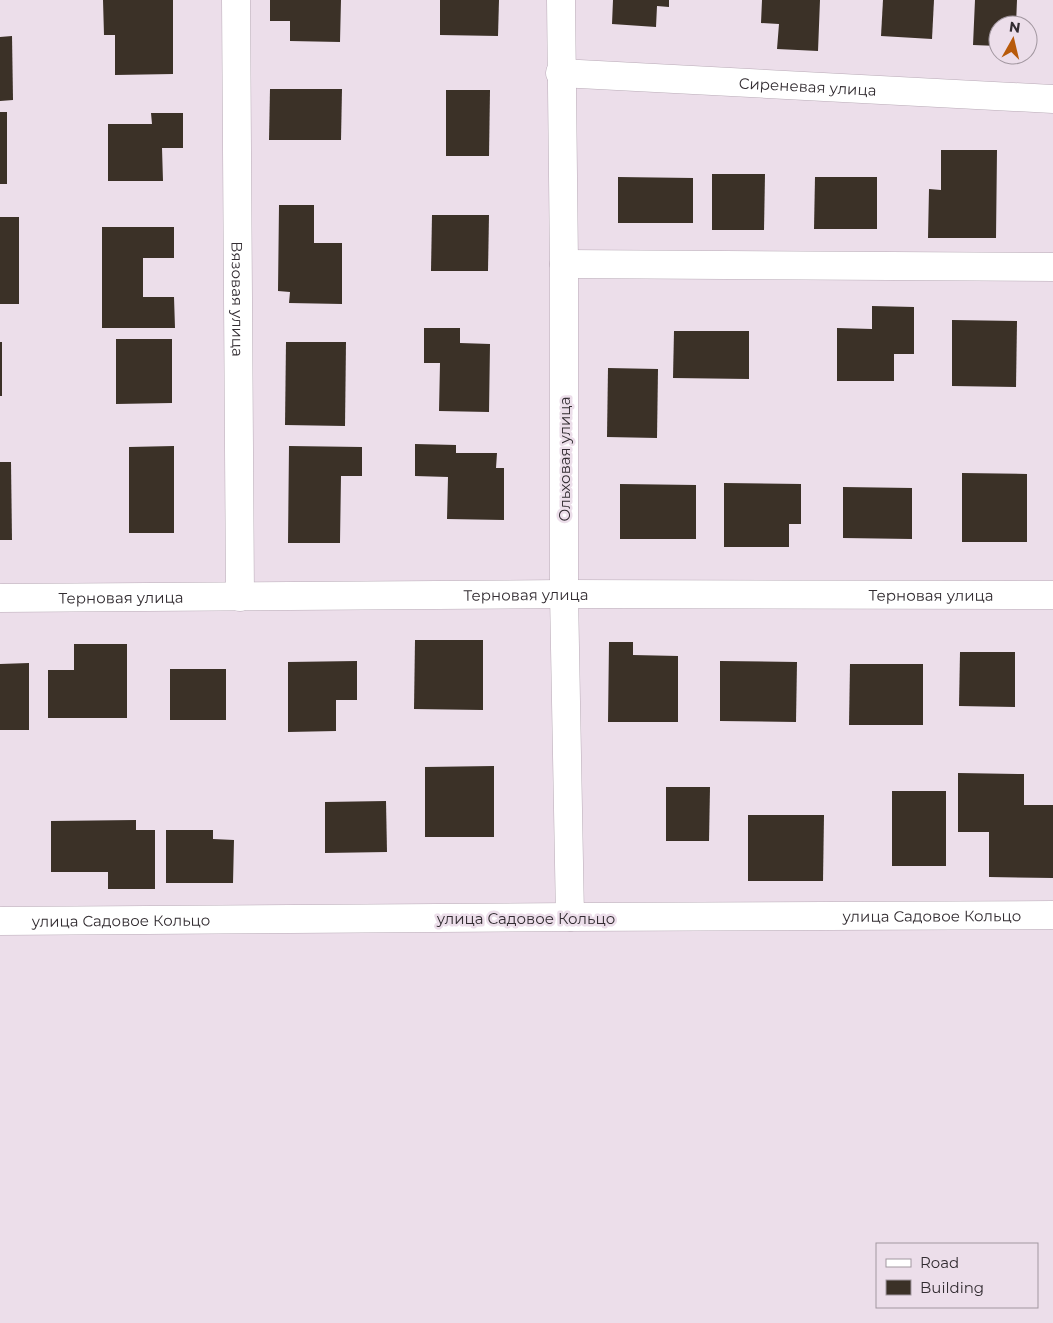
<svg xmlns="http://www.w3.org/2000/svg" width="1053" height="1323" font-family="Montserrat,sans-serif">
	<rect width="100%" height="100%" fill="#ecdeea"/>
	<g fill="#3b3127">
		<polygon points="103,0 173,0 173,74 115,75 115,35 104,35"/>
		<polygon points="270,0 341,0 340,42 290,41 290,21 270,21"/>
		<polygon points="440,0 499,0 498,36 440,35"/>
		<polygon points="613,0 669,0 669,7 657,6 656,27 612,24"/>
		<polygon points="762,0 820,0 818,51 777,49 779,24 761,23"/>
		<polygon points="883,0 934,0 932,39 881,36"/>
		<polygon points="975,0 1017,0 1016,25 998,25 998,46 973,45"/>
		<polygon points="12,36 13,100 0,101 0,37"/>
		<polygon points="270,89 342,89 341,140 269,140"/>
		<polygon points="446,90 490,90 489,156 446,156"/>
		<rect x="0" y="112" width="7" height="72"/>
		<polygon points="151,113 183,113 183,148 162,148 163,181 108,181 108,124 152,124"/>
		<polygon points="941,150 997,150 996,238 928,238 929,189 941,190"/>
		<polygon points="712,174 765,174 764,230 712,230"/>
		<polygon points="618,177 693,178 693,223 618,223"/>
		<polygon points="815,177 877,177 877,229 814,229"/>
		<polygon points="279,205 314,205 314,243 342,243 342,304 289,303 290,292 278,291"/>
		<polygon points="432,215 489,215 488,271 431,271"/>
		<rect x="0" y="217" width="19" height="87"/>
		<polygon points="102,227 174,227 174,258 143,258 143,297 174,297 175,328 102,328"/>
		<polygon points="872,306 914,307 914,354 894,354 894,381 837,381 837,328 872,329"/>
		<polygon points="952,320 1017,321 1016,387 952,386"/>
		<polygon points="424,328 460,328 460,343 490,344 489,412 439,411 440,363 424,363"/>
		<polygon points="674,331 749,331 749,379 673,378"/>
		<polygon points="116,339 172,339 172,403 116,404"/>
		<rect x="0" y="342" width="2" height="54"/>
		<polygon points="286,342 346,342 345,426 285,425"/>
		<polygon points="608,368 658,369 657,438 607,437"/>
		<polygon points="415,444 456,445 456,453 497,453 496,468 504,468 504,520 447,519 448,477 415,476"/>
		<polygon points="174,446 174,533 129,533 129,447"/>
		<polygon points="289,446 362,447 362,476 341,476 340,543 288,543"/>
		<polygon points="0,462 11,462 12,540 0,540"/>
		<polygon points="962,473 1027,474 1027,542 962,542"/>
		<polygon points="724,483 801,484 801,524 789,524 789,547 724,547"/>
		<polygon points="620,484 696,485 696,539 620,539"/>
		<polygon points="843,487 912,488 912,539 843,538"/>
		<polygon points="415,640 483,640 483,710 414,709"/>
		<polygon points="609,642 633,642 633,655 678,656 678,722 608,722"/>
		<polygon points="74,644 127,644 127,718 48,718 48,670 74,670"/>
		<polygon points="960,652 1015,652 1015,707 959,706"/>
		<polygon points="357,661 357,700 336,700 336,731 288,732 288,662"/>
		<polygon points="720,661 797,662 796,722 720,721"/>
		<polygon points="29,663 29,730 0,730 0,664"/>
		<polygon points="850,664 923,664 923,725 849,725"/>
		<rect x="170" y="669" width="56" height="51"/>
		<polygon points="494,766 494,837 425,837 425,767"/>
		<polygon points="958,773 1024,774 1024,805 1053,805 1053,878 989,877 989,832 958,832"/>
		<polygon points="666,787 710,787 709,841 666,841"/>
		<rect x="892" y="791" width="54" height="75"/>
		<polygon points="386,801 387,852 325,853 325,802"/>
		<polygon points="748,815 824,815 823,881 748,881"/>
		<polygon points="136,820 136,830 155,830 155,889 108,889 108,872 51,872 51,821"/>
		<polygon points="166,830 213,830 213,839 234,840 233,883 166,883"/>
	</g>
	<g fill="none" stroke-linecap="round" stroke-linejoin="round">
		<defs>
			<g id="street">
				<path id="s1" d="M236 0 240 597"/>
				<path id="s2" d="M560 73 1053 99"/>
				<polyline points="564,264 1053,267"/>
				<path id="s3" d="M0 598 564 594 1053 595"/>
				<path id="s4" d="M0 921 570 917"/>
			</g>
			<g id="secondary">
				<path id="s5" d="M561 0 564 264V594L570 917 1053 915"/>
			</g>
		</defs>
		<use href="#street" stroke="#b9abb7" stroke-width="29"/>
		<use href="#secondary" stroke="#b9abb7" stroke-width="29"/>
		<use href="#street" stroke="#fff" stroke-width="28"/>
		<use href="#secondary" stroke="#fff" stroke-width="28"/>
	</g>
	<g text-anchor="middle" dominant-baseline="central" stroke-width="5" stroke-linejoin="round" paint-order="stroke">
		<g font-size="15" fill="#322c31" stroke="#ecdeea">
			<text stroke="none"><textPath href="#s2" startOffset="248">Сиреневая улица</textPath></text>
			<text stroke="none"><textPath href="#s1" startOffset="299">Вязовая улица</textPath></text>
			<text transform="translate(564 459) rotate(-90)">Ольховая улица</text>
			<text stroke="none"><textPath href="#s3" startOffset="526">Терновая улица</textPath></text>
			<text stroke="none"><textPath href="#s3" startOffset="931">Терновая улица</textPath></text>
			<text stroke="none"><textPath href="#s3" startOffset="121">Терновая улица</textPath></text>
			<text stroke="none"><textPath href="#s5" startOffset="1279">улица Садовое Кольцо</textPath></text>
			<text x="526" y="918">улица Садовое Кольцо</text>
			<text stroke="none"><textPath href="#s4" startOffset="121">улица Садовое Кольцо</textPath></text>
		</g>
	</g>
	<rect x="876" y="1243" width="162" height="65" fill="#ecdeea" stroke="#a297a0"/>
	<rect x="886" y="1259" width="25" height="8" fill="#ffffff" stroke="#a297a0"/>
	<text x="920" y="1268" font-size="15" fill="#322c31">Road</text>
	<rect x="886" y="1280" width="25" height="15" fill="#3b3127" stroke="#a297a0"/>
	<text x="920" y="1293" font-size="15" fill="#322c31">Building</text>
	<g transform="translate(1013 40) rotate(8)"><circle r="24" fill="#ecdeea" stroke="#a297a0"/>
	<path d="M0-4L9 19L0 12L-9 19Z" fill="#b85a0a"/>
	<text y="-8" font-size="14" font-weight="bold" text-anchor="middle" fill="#322c31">N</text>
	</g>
</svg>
